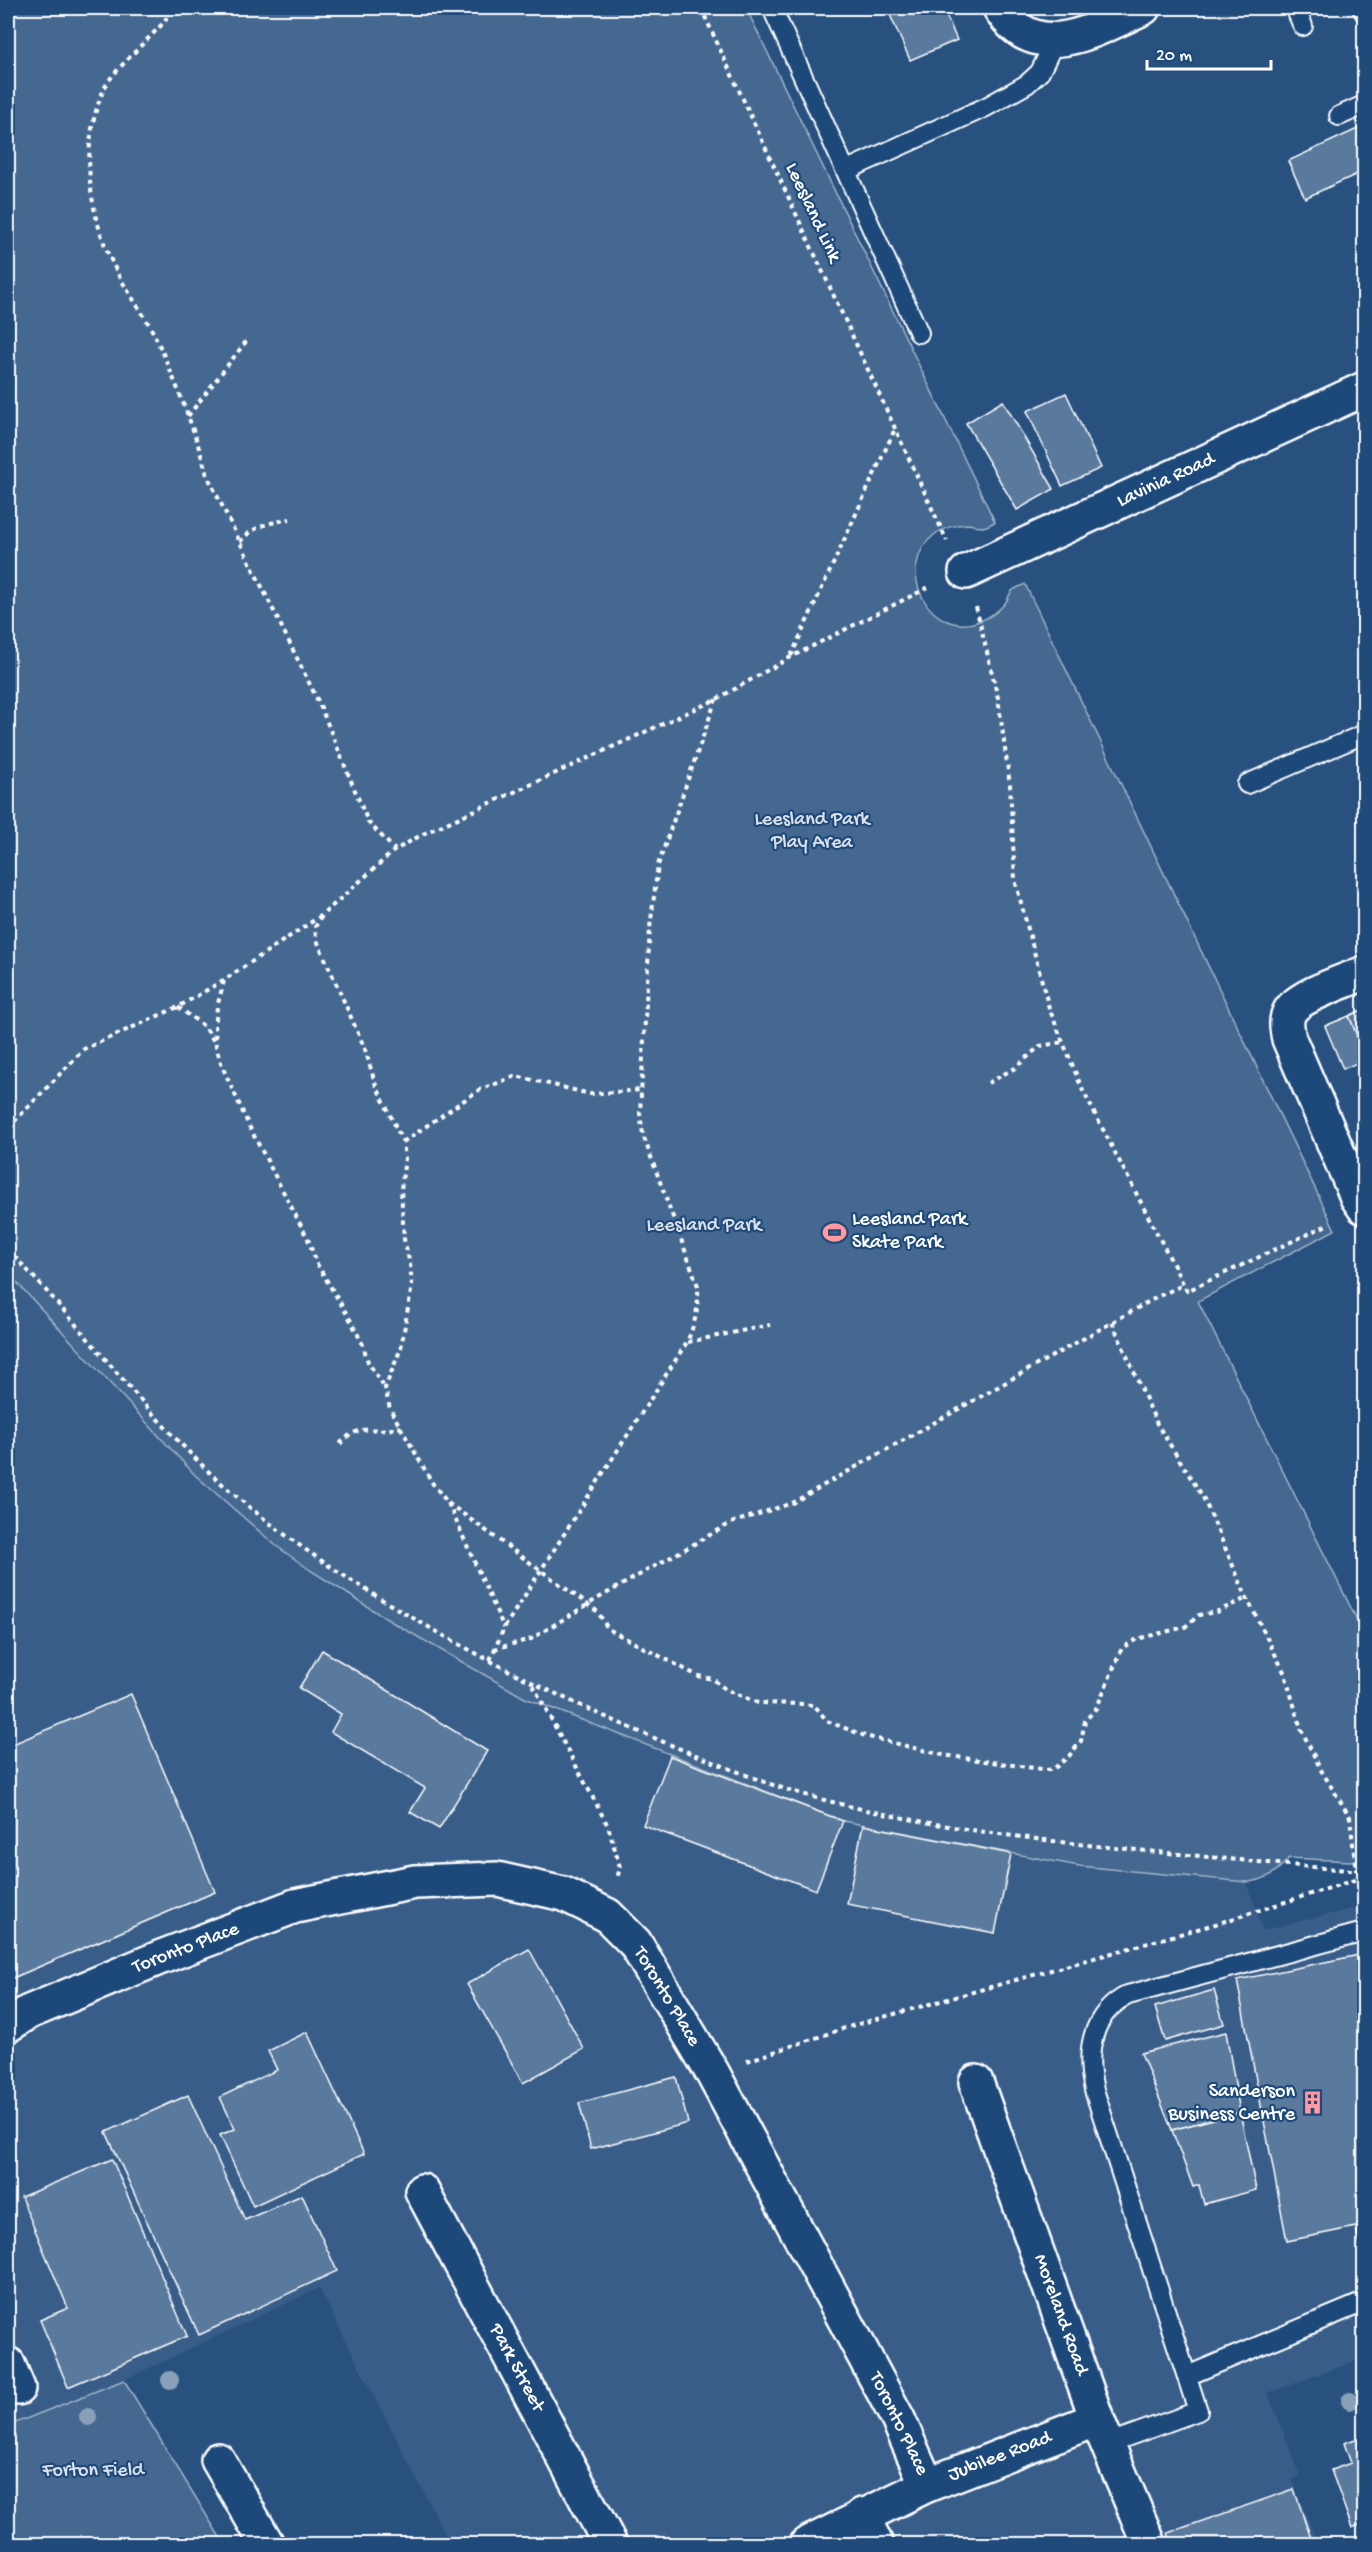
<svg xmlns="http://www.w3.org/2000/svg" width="1372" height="2552" font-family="'Gochi Hand',sans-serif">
	<rect width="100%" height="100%" fill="#28517f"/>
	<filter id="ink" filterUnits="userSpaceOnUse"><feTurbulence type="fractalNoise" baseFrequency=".0167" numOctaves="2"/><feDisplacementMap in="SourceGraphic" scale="12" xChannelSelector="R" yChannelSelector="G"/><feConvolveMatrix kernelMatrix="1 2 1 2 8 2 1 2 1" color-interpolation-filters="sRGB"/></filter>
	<g filter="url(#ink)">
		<polygon fill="#375d88" points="8,1273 195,1475 275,1545 310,1570 390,1621 525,1698 843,1821 1079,1866 1247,1882 1263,1930 1364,1906 1364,2358 1268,2393 1301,2476 1292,2480 1318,2544 450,2544 319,2288 124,2380 8,2426"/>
		<g fill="#446890" stroke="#a2b4c8" stroke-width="1.5">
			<path d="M8 8H746L995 522C992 523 986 527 982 527 978 527 973 525 969 524 957 524 943 528 934 535 893 568 929 640 980 621 990 617 1000 610 1006 602 1008 598 1010 593 1013 590 1016 588 1022 586 1025 584L1335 1230 1198 1301 1364 1634V1860L1350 1861 1289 1858C1277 1872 1266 1881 1247 1882L1079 1866 843 1821 525 1698 390 1621 310 1570 275 1545 195 1475 8 1273Z"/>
			<polygon points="124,2380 224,2544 8,2544 8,2426"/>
		</g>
		<g fill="#5a7a9d" stroke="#fff" stroke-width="1.5">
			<polygon points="887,8 943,8 957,40 910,60"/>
			<polygon points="1364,126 1364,171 1305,198 1288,161"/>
			<polygon points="1066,393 1101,468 1062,486 1027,411"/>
			<polygon points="1003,401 1054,489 1017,510 966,423"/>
			<polygon points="1364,1009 1364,1053 1349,1016"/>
			<polygon points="1349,1016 1364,1053 1364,1060 1343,1069 1325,1026"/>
			<polygon points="322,1650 487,1751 439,1829 410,1812 425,1788 331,1732 341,1714 299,1688"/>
			<polygon points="131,1694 215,1892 8,1980 8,1746"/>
			<polygon points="670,1756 843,1821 816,1890 643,1825"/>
			<polygon points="863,1825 1011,1854 995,1933 847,1904"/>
			<polygon points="529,1949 584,2049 523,2083 467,1984"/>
			<polygon points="1364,1954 1364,2249 1361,2249 1356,2227 1287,2241 1237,1980"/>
			<polygon points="1214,1990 1224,2024 1165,2041 1155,2007"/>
			<polygon points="307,2032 364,2154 253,2206 220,2135 235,2129 220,2097 277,2070 268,2051"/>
			<polygon points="1226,2032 1240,2112 1172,2130 1141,2053"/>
			<polygon points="676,2077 688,2123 591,2149 579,2103"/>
			<polygon points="188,2095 245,2220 302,2195 337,2271 199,2335 106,2132"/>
			<polygon points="1240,2112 1256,2190 1204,2204 1199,2185 1193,2187 1172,2130"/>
			<polygon points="112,2159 187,2336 68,2387 40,2320 68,2308 21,2197"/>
			<polygon points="1364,2436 1364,2523 1352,2528 1331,2470 1351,2463 1344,2443"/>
			<polygon points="1294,2489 1313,2544 1172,2544 1168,2533"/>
		</g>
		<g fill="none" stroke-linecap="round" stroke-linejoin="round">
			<defs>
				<g id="service">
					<polyline points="772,8 919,333"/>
					<polyline points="1295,8 1303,26"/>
					<polyline points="1362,8 1364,12"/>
					<polyline points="1339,116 1364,105"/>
					<polyline points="847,170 986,107 1027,84 1040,72 1055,41"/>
					<polyline points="1247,784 1364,734"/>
					<polyline points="1187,2376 1364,2302"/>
					<path d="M1107 2444 1198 2411 1094 2090C1085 2052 1091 2014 1128 1995L1364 1932"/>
				</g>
				<g id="minor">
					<path d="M1000 8C1036 67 1096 29 1143 8"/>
					<polyline points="966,572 1364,389"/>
					<path d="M1364 973C1346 981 1300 995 1290 1011 1285 1019 1287 1030 1289 1039L1357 1197 1364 1207"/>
					<polyline points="8,2025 29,2012 159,1958 295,1906 415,1882 497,1879 564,1894 607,1915 635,1943 712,2072 898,2419 927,2485"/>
					<polyline points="976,2082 1097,2419 1149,2544"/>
					<polyline points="422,2191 610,2544"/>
					<polyline points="8,2364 18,2388"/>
					<polyline points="218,2460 267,2544"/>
					<polyline points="862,2515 876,2544"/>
					<polyline points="807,2544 927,2485 1097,2419"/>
				</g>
			</defs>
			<use href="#service" stroke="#fff" stroke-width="22"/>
			<use href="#minor" stroke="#fff" stroke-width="38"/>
			<g stroke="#fff" stroke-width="4" stroke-dasharray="4.5 4.5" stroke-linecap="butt">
				<path d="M165 8 166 20C152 36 112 72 105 87 77 146 89 221 119 276 131 297 146 317 156 338 176 382 194 428 207 475L319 703 368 822 395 850"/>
				<polyline points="701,8 947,541"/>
				<polyline points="188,416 248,339"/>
				<path d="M240 542C254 525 270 523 290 519"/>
				<polyline points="976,607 998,698 1010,785 1015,880 1049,1008 1083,1091 1187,1291 1329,1224"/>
				<polyline points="791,656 894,431"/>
				<polyline points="322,916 315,927 316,938 365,1049 375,1083 403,1142 405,1158 401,1189 404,1239 410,1264 412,1285 401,1348 385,1388 390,1409 433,1484 448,1503 504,1628"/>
				<polyline points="224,981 217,1007 215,1029 216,1046 222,1066 250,1128 308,1239 317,1264 351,1321 363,1345 368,1362 384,1387"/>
				<polyline points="178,1007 205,1027 215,1043"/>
				<polyline points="988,1083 1015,1068 1040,1046 1063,1042"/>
				<polyline points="8,1128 84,1049 178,1007 224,980 322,915 395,850 425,833 717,699 791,657 931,586"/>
				<polyline points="403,1142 479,1090 516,1076 590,1094 642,1090"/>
				<path d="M8 1250C84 1327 147 1418 229 1490 302 1553 384 1603 468 1649 542 1689 616 1723 693 1754 727 1767 761 1782 795 1792 921 1828 1049 1842 1179 1854 1241 1860 1302 1867 1364 1871"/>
				<polyline points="1112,1322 1157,1424 1203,1497 1247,1598 1285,1674 1301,1729 1321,1770 1350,1817 1356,1871"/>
				<polyline points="688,1342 770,1325"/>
				<path d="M340 1444C362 1420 373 1435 401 1427"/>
				<polyline points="448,1503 598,1612 608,1629 698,1676 713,1679 725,1689 758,1703 806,1704 815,1706 827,1721 865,1736 943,1755 1048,1770 1056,1767 1069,1756 1081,1741 1085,1721 1097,1707 1122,1648 1137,1639 1185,1627 1199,1615 1216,1612 1247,1598"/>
				<polyline points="494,1649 531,1639 595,1600 731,1523 792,1503 1157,1297 1183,1285"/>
				<path d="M490 1660 504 1628 687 1342C695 1323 699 1308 698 1286L643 1135 640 1113 650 928 658 865 716 699"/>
				<polyline points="533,1685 608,1826 620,1867 617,1879"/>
				<polyline points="747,2061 848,2027 1219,1923 1364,1877"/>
			</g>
			<use href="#service" stroke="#1f4a7a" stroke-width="18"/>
			<use href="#minor" stroke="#1f4a7a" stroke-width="33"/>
		</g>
		<g fill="#8aa0b9">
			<circle cx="170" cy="2380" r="9"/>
			<circle cx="1350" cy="2401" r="9"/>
			<circle cx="88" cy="2417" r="9"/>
		</g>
	</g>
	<defs>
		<symbol id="stadium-bare" viewBox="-9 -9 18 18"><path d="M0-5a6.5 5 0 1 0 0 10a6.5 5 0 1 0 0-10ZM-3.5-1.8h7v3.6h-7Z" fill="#ff9aa2" stroke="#1f4a7a" stroke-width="2.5" paint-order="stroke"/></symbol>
		<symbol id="building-bare" viewBox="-9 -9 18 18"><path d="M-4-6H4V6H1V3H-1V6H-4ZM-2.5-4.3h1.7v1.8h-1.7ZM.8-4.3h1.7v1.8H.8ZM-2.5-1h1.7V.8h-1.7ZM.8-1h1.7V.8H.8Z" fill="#ff9aa2" stroke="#1f4a7a" stroke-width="2.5" paint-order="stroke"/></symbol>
	</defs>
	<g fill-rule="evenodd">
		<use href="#stadium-bare" x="818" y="1216" width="33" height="33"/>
		<use href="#building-bare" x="1296" y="2086" width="33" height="33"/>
	</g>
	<g text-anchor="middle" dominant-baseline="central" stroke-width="4.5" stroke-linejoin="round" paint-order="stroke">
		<g font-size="20" fill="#fff" stroke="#1f4a7a">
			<text transform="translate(812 213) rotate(65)">Leesland Link</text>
			<text transform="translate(1166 481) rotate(-25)">Lavinia Road</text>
			<text transform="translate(186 1949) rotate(-21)">Toronto Place</text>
			<text transform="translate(666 1997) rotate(59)">Toronto Place</text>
			<text transform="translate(1060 2315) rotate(70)">Moreland Road</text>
			<text transform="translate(516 2368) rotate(62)">Park Street</text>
			<text transform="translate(898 2424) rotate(64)">Toronto Place</text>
			<text transform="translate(1000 2457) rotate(-21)">Jubilee Road</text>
		</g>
		<g font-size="20" fill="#dae1e9" stroke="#1f4a7a">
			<text x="812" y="820">Leesland Park<tspan x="812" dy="23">Play Area</tspan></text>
			<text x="704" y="1226">Leesland Park</text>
			<text x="93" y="2471">Forton Field</text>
		</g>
		<g font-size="20" fill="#fff" stroke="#1f4a7a" text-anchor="start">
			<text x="852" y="1220">Leesland Park<tspan x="852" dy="23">Skate Park</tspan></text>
			<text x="1295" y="2092" text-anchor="end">Sanderson<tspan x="1295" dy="23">Business Centre</tspan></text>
		</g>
	</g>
	<rect width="1372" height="2552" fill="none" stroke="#1f4a7a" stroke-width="30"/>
	<rect x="15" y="15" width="1342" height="2522" fill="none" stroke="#fff" stroke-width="2" filter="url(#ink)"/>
	<path d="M1147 60v9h124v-9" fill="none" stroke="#ffffff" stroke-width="3"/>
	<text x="1156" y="60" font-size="18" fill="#ffffff" stroke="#1f4a7a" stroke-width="4.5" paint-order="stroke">20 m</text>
</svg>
